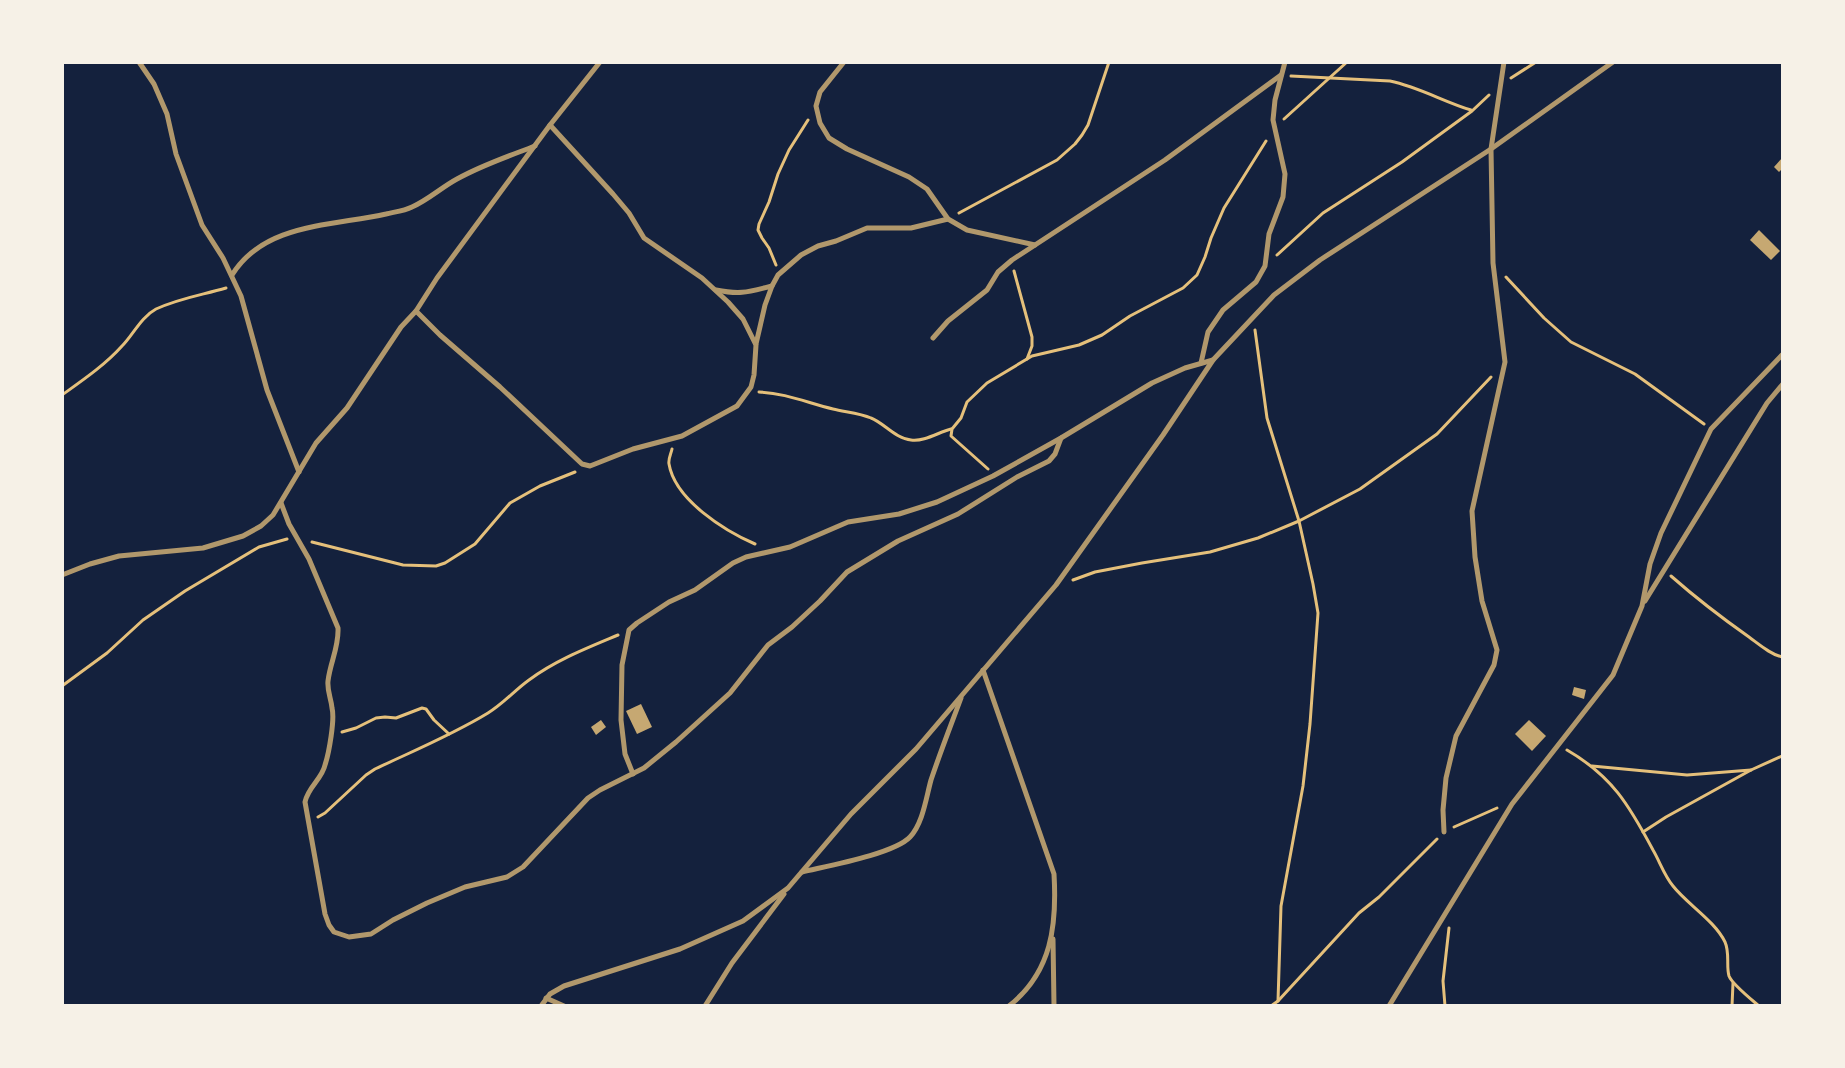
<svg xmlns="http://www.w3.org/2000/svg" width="1845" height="1068" font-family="Inter,sans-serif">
	<rect width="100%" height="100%" fill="#14213d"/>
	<g fill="#c6a872">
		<polygon points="1782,158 1782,169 1779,172 1774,167"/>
		<polygon points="1759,230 1780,251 1771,260 1750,240"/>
		<polygon points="1574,687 1586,690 1584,699 1572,695"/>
		<polygon points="641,704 652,727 637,734 626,711"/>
		<polygon points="601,720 606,727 596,735 591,727"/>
		<polygon points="1529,720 1546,736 1532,751 1515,734"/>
	</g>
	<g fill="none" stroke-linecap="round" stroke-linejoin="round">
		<g stroke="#e5c07b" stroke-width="3">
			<path d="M1291 76 1390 81C1419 87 1444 102 1471 110"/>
			<polyline points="1511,78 1536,62"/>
			<polyline points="1284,119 1347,62"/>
			<polyline points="959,213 1057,160 1075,144 1082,135 1088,125 1109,62"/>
			<polyline points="1277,255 1323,213 1402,162 1472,111 1489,95"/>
			<polyline points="776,265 769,248 762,238 758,230 759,224 769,202 778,174 789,150 808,120"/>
			<polyline points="1014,271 1032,337 1032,346 1027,359"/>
			<polyline points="1506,277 1544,318 1571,342 1635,374 1704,424"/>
			<polyline points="1255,330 1267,418 1299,521 1313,584 1318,613 1310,724 1303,786 1281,906 1278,1001"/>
			<path d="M759 392C785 393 808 403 833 409 845 412 860 413 871 418 884 423 896 439 911 440 924 442 939 432 951 429"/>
			<path d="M62 395C83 380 105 365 122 346 133 335 141 317 156 309 180 298 202 295 226 288"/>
			<path d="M672 449C671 454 668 459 669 464 675 500 725 531 755 544"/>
			<polyline points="988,469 951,436 952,429 961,418 967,402 987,383 1032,356 1079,345 1102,335 1130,316 1183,288 1197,275 1205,257 1211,238 1224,208 1266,141"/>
			<polyline points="312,542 403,565 436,566 445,563 475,544 510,503 540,486 575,472"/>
			<path d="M1671 576C1696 598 1722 618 1749 637 1760 645 1770 654 1782 657"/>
			<polyline points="1073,580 1095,572 1142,563 1210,552 1258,538 1299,521 1360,489 1437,434 1491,377"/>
			<polyline points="62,686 107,653 143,620 185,591 259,547 287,539"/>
			<polyline points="342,732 356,728 376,718 385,717 396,718 422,708 426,709 434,720 449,734"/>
			<path d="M1567 750C1612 776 1629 805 1653 850 1660 862 1664 875 1673 886 1687 904 1715 921 1725 942 1730 953 1726 966 1729 976 1732 984 1752 1000 1759 1006"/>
			<polyline points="1592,766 1687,775 1751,770"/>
			<path d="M318 817 325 813 366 775 375 769C413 751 452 735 488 713 503 704 515 690 529 680 556 660 587 648 618 635"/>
			<polyline points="1454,827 1497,808"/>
			<polyline points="1643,832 1666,817 1751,770 1782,756"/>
			<polyline points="1271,1006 1278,1001 1359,913 1379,897 1437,839"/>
			<polyline points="1445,1006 1443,981 1449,928"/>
			<polyline points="1732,1006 1733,983"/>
		</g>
		<g stroke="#b1986c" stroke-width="5">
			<polyline points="139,62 154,84 167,114 176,154 202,225 223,258 241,296 267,390 299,472"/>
			<polyline points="844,62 820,92 816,106 820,123 829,138 847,149 909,177 927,189 948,219 967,230 1035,245"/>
			<path d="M232 275C264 223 332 226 386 214 394 212 404 211 412 207 428 200 442 187 457 179 482 165 509 156 535 146"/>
			<path d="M716 290C741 295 748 292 772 286"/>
			<polyline points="416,311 440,335 500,387 582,464 590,466 633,449 682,436 737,406 751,387 754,375 756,345 743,319 728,302 702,278 644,238 629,213 613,194 550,125"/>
			<polyline points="933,338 948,321 987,290 998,272 1012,260 1165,160 1281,75"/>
			<polyline points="756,344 765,305 772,286 778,275 801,255 818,246 836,241 867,228 911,228 948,219"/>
			<polyline points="1201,363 1208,332 1223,310 1256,282 1265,266 1269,234 1283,197 1285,174 1273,120 1275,100 1285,62"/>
			<path d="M281 503 289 524 309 559 338 628C339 647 330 663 328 681 327 691 331 698 332 708 335 719 329 753 325 765 322 779 308 787 305 802L325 914 329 925 334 932 349 937 371 934 393 920 427 903 465 887 507 877 523 867 588 798 600 790 644 768 676 742 730 693 768 645 792 627 820 601 847 572 898 541 958 514 1017 477 1049 461 1055 454 1061 438"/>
			<polyline points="62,575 90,564 119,556 203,548 243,536 261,526 273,515 316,443 347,408 401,327 416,311 437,278 550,125 600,62"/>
			<polyline points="1645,601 1767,403 1782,385"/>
			<path d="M983 670 1054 874C1057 925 1052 972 1009 1006"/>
			<polyline points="633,774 625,754 621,720 622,665 629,630 637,623 669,602 695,590 733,563 746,557 790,547 848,522 899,514 937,502 993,476 1061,438 1152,383 1185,368 1213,360"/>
			<polyline points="1444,832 1443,810 1446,778 1456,736 1494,665 1497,650 1482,601 1475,557 1472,511 1505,362 1493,263 1491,149 1504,62"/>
			<path d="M802 872C827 866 894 854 910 837 923 823 926 798 931 780 940 753 951 725 961 698"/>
			<polyline points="1053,939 1054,1006"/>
			<polyline points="546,998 564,1006"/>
			<polyline points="541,1006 550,994 564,986 680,949 743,921 788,888 851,814 916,749 1056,585 1163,435 1213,360 1274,295 1320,260 1491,149 1613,62"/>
			<polyline points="705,1006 732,963 784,894"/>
			<polyline points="1389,1006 1512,804 1613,675 1642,606 1650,564 1661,533 1711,429 1782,355"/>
		</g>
	</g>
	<rect width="1845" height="1068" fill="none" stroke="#f6f1e7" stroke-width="128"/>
</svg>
